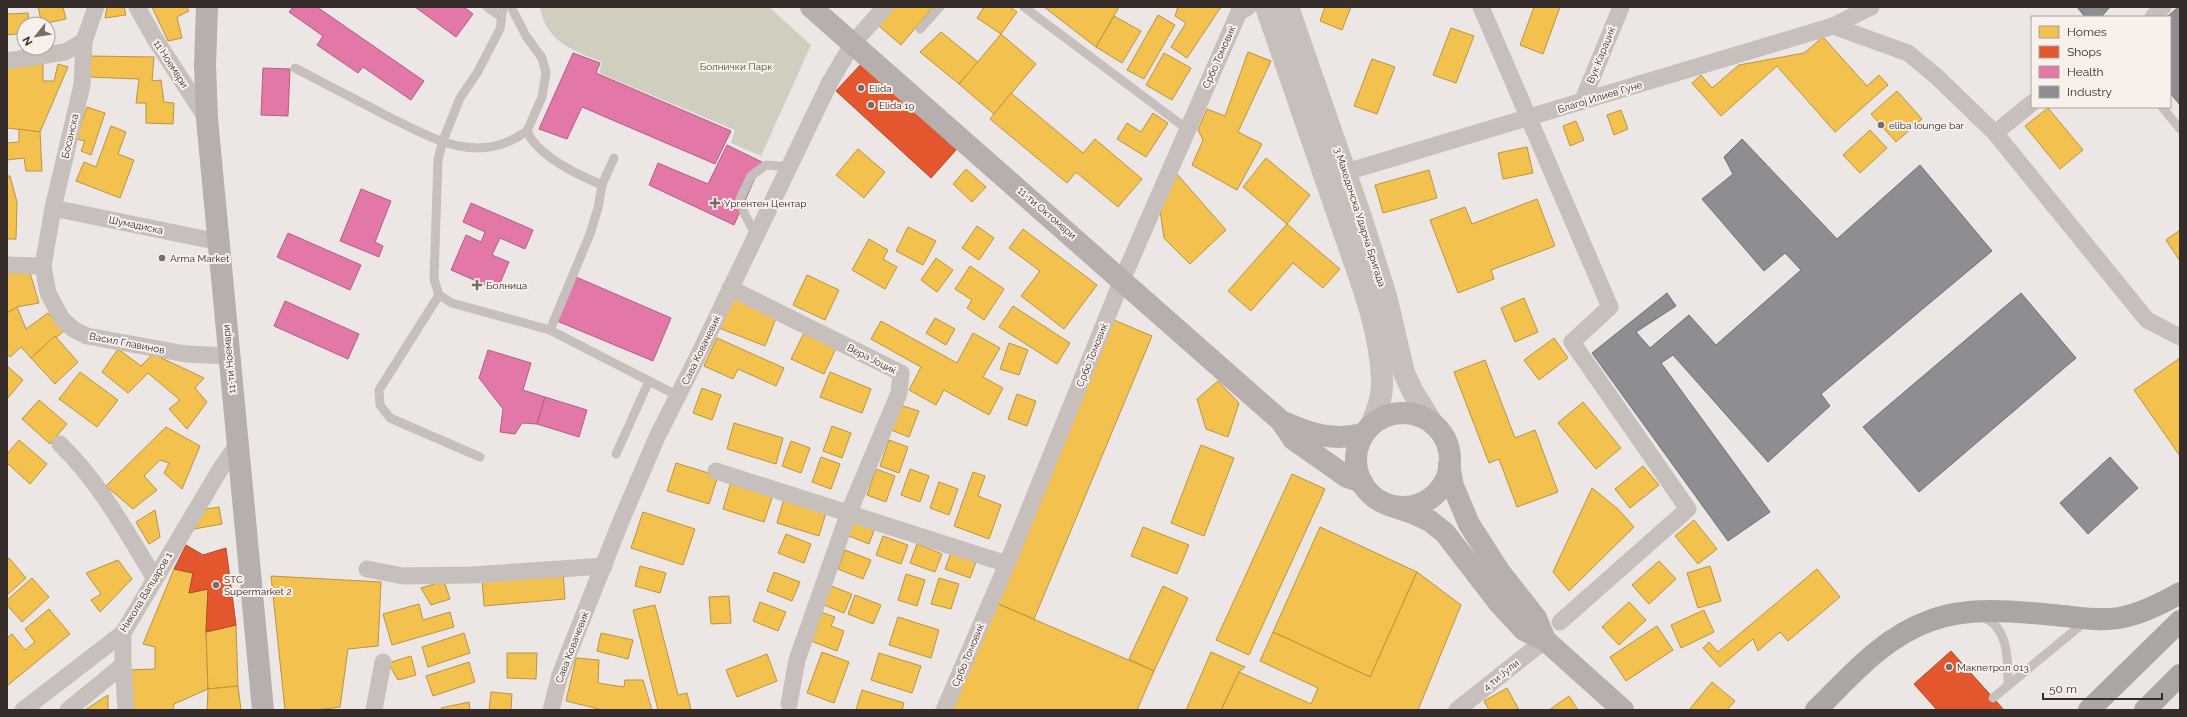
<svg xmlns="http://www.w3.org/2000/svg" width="2187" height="717" font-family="Raleway,sans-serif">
	<rect width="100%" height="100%" fill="#ece6e4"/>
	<path fill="#d0cfbf" d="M540 7H769L811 45 761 156 731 143 735 130 599 73 602 62C572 50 546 42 540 7Z"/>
	<g fill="#f2c14e" stroke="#ba9443">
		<polygon points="38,7 63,7 66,19 42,24"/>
		<polygon points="107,7 124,7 126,15 105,18"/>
		<polygon points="152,7 186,7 189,11 177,17 182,38 168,41"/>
		<polygon points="893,7 933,7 901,45 878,25"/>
		<polygon points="984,7 1010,7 1017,12 1001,34 977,18"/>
		<polygon points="1044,7 1119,7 1096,47"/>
		<polygon points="1178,7 1221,7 1187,58 1171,47 1186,23 1175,16"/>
		<polygon points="1325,7 1351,7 1342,30 1320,21"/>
		<polygon points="1534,7 1560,7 1543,54 1520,45"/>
		<polygon points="28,13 29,24 24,24 24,33 7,35 7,14"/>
		<polygon points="1158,15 1175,25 1144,79 1127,70"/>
		<polygon points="1114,16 1141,31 1122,63 1096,47"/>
		<polygon points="1451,28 1474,36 1456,83 1433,75"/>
		<polygon points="941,32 978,62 959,84 920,52"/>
		<polygon points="1001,34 1036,64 994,114 959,84"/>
		<polygon points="1823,37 1867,86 1879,75 1888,85 1835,132 1777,66 1721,116 1692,83 1701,75 1712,88 1739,65 1804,53"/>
		<polygon points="1248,52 1271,61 1238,132 1262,144 1237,190 1192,165 1203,140 1198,130 1207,109 1225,116"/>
		<polygon points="1164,53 1191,68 1172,100 1146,85"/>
		<polygon points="89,56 154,57 152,81 161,80 164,102 174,103 173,124 146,123 146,103 136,103 139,79 88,77"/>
		<polygon points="1372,59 1395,67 1377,114 1354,106"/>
		<polygon points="43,61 43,81 54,81 58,64 68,67 40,132 7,128 7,67"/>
		<polygon points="1897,91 1922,119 1896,142 1871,114"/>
		<polygon points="1011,93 1083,153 1095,139 1142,179 1118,207 1076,172 1067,183 990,119"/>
		<polygon points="87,107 105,113 91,155 81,151 85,141 76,139"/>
		<polygon points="2048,108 2083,150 2060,169 2025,126"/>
		<polygon points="1621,110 1628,129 1614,135 1607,115"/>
		<polygon points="1153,113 1168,123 1146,157 1117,139 1127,123 1141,132"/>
		<polygon points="1576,121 1584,140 1570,146 1563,126"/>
		<polygon points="111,126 126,132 118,154 134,160 120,198 76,181 84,162 96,167"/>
		<polygon points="19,129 40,132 42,171 26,171 24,158 7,160 7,143 19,142"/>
		<polygon points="1870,130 1887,148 1860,173 1843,155"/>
		<polygon points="1527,147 1533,173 1503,179 1498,153"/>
		<polygon points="858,149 885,172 864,198 836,175"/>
		<polygon points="1266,158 1310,195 1287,224 1243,187"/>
		<polygon points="966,169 986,187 972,202 953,184"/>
		<polygon points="1429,170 1437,198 1383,213 1375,185"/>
		<polygon points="1176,173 1226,230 1190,264 1164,238 1160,210"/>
		<polygon points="7,176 10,176 17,202 16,239 7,239"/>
		<polygon points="1537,199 1555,246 1491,270 1494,279 1458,293 1430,220 1465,207 1472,224"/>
		<polygon points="1287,224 1340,269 1323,288 1293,263 1251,311 1228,291"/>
		<polygon points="977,226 994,238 979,260 962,248"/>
		<polygon points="908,227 936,241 923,265 896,251"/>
		<polygon points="1023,229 1097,285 1064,329 1021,296 1040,271 1009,248"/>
		<polygon points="2180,230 2180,261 2166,240"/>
		<polygon points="869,239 888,250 883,259 897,267 885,289 852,270"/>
		<polygon points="936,258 953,270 937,292 921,280"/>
		<polygon points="970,266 1004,289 984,320 967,308 972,300 955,289"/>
		<polygon points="7,271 30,273 39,303 17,307 7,313"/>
		<polygon points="807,275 839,290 825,320 793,305"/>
		<polygon points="732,298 777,316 765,346 719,328"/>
		<polygon points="1524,298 1538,332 1515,342 1501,308"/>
		<polygon points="1013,306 1070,343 1057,364 999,327"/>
		<polygon points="17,307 26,329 48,313 64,331 31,358 21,347 10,357 7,354 7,313"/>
		<polygon points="935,318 955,329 946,345 926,333"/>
		<polygon points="1114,320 1152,336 1034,619 996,603"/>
		<polygon points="881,321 957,363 973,333 1000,348 983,377 1003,388 989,415 944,390 936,405 909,390 921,367 871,339"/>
		<polygon points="806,329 838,344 824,374 791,359"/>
		<polygon points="55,336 78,362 55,384 31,358"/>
		<polygon points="717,338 784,368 776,386 738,369 733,379 704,366"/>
		<polygon points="1554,338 1568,358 1539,380 1524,360"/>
		<polygon points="1009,343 1028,350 1019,375 1000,369"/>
		<polygon points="118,349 141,366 153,354 204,378 195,388 207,402 187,429 169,409 180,400 148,373 128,393 102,372"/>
		<polygon points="2180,358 2180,456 2134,390"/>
		<polygon points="1485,360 1515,438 1535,430 1558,492 1517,507 1499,459 1489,463 1454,372"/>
		<polygon points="7,366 23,380 7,399"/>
		<polygon points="80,372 118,400 97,427 59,399"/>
		<polygon points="830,372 871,389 862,413 820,397"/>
		<polygon points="1218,381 1239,403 1228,437 1206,429 1197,399"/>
		<polygon points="702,388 721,395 712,420 693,413"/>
		<polygon points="1017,394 1036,401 1027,426 1008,419"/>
		<polygon points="39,400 67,424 50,444 22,419"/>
		<polygon points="1583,402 1621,448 1596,469 1558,423"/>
		<polygon points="900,405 919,411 909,437 891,430"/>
		<polygon points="734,423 783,438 776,464 727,449"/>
		<polygon points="832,426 851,433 842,458 823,451"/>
		<polygon points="166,427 200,446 182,489 164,473 169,463 160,460 144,476 157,490 133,509 106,486"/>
		<polygon points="19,440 47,464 30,484 7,463 7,454"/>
		<polygon points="889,440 908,447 899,473 880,466"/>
		<polygon points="791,441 810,448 801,473 782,466"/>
		<polygon points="1201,445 1234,458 1204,536 1171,523"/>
		<polygon points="821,457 840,464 831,489 812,482"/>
		<polygon points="676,463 718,476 709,504 667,491"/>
		<polygon points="1643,466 1659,485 1630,508 1615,489"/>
		<polygon points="876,469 895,476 886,502 867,495"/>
		<polygon points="910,469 929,476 920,502 901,495"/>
		<polygon points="973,472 985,476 978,496 1001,505 989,539 954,526"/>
		<polygon points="1292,474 1325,489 1249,655 1216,640"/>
		<polygon points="731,482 773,495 764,522 723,509"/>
		<polygon points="939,482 958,489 949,515 930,508"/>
		<polygon points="1592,488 1618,509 1634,527 1569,591 1553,572"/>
		<polygon points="785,495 827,509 819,536 777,523"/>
		<polygon points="219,507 222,524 194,529 200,510"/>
		<polygon points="155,510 160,537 149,544 136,522"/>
		<polygon points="643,512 695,529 683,565 631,548"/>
		<polygon points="851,515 876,525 869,544 844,534"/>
		<polygon points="1694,520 1717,549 1698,564 1675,536"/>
		<polygon points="1143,527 1189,545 1177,574 1131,556"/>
		<polygon points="1320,527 1417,572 1370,677 1273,632"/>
		<polygon points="786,534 811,544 804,563 778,553"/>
		<polygon points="883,536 908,545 901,564 876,555"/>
		<polygon points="917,544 942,554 935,572 910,563"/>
		<polygon points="845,550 871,560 863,579 838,569"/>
		<polygon points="952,550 977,559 970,578 945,569"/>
		<polygon points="9,558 26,578 7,595 7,560"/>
		<polygon points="118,560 132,579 100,612 91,600 101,594 86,573"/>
		<polygon points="1659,561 1676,579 1649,604 1632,585"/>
		<polygon points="640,566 666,573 660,593 635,586"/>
		<polygon points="1710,566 1721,601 1698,608 1687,573"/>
		<polygon points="174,569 193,573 189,593 208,589 206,632 208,689 174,704 173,710 132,710 128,670 155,669 155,647 143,644"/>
		<polygon points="1817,569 1840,597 1788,641 1780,632 1758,651 1753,639 1720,667 1703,648 1709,642 1718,652"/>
		<polygon points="563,571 565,599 484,606 482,579"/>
		<polygon points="774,572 800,582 792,601 767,591"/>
		<polygon points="1417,572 1461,605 1418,710 1221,710 1239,672 1311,704 1318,688 1260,661 1273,632 1370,677"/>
		<polygon points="906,574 925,580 917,606 898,600"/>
		<polygon points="271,576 381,582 378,646 348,649 340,707 317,710 285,710"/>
		<polygon points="32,578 49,597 22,622 7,605 7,600"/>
		<polygon points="939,578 959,584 951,609 931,604"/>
		<polygon points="444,581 450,599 431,605 421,588"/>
		<polygon points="826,584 852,594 844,613 819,603"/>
		<polygon points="1163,586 1188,598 1154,671 1129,659"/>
		<polygon points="855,595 881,605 873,624 848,614"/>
		<polygon points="729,596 731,623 711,624 709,597"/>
		<polygon points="760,602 786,612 778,631 753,621"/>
		<polygon points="1629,602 1646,620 1619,645 1602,627"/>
		<polygon points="996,603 1154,671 1137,710 950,710"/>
		<polygon points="419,604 423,620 450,612 454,627 392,645 383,614"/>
		<polygon points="655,605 678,695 687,693 691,710 658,710 633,610"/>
		<polygon points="49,609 70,634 7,686 7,638 12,634 25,650 35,642 25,629"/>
		<polygon points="1704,610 1714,632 1681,648 1671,625"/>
		<polygon points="821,612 835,617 831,626 844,631 837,651 811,641"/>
		<polygon points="898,617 939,630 931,658 889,645"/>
		<polygon points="236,625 238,686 208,689 206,632"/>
		<polygon points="1657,626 1673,650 1626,681 1610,657"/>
		<polygon points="464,633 470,653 428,667 422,647"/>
		<polygon points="601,633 633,640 628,659 597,651"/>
		<polygon points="822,652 849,662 834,703 807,693"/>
		<polygon points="1211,652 1245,667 1239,672 1221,710 1186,710"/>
		<polygon points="507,653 537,653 536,679 507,678"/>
		<polygon points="879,653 921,666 912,693 871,680"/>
		<polygon points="767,654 777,681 737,697 726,670"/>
		<polygon points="411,656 416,675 398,680 388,663"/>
		<polygon points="576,658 599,660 598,683 624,687 625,680 643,680 652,710 603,710 566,701"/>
		<polygon points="469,662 475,682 433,696 426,676"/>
		<polygon points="1712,682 1735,701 1727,710 1689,710"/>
		<polygon points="238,686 241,710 207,710 208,689"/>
		<polygon points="1507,688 1519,710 1489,710 1484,701"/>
		<polygon points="862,690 904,703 902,710 856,710"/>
		<polygon points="491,692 512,694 511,710 489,710"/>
		<polygon points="108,695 108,710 85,710"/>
		<polygon points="1569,696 1578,710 1549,710"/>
		<polygon points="469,702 470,710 442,710 441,708"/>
	</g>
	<g fill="#e4572e" stroke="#b04a2d">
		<polygon points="862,63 956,150 931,178 836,91"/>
		<polygon points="186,545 203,555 226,548 236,625 206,632 208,589 189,593 193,573 174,569"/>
		<polygon points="1951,651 2004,710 1937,710 1914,684"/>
	</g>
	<g fill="#e377a8" stroke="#af6082">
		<polygon points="293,7 317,7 424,81 411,100 363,67 358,73 317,45 323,36 289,12"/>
		<polygon points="415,7 464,7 473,14 456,37"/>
		<polygon points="573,53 600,63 596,73 731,131 715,164 582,107 567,139 539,129"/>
		<polygon points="263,68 290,69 288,116 261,115"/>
		<polygon points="727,145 762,162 734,225 649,185 658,163 708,184"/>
		<polygon points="361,189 391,201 375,242 383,246 379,257 340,241"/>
		<polygon points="471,203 533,230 525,249 500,238 492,255 509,262 497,290 451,270 466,235 481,242 485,232 463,222"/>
		<polygon points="288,233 361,265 350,290 277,257"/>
		<polygon points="576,277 671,318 653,361 557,321"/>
		<polygon points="285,301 359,334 348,359 274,326"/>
		<polygon points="488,350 531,363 523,390 545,397 537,424 522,423 515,434 500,432 503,409 479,378"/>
		<polygon points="545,397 587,410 579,437 537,424"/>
	</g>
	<g fill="#8d8d92" stroke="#737073">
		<polygon points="2077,7 2110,7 2101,17 2085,17"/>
		<polygon points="2178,7 2180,7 2180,105 2170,93 2170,17 2167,17"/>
		<polygon points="1742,139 1837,239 1920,165 1992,251 1821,394 1830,406 1768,462 1673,355 1661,363 1770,512 1728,541 1592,353 1667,293 1676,306 1636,332 1650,348 1689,315 1716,345 1801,270 1785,253 1764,271 1702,199 1733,174 1724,157"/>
		<polygon points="2021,293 2076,358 1919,492 1863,427"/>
		<polygon points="2110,457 2138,488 2088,534 2060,503"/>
	</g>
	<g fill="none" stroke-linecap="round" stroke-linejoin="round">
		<g stroke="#c6bfbc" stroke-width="9">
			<polyline points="487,7 500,16"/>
			<polyline points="503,7 500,29 477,73 460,98 442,143 438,160 434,279 439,295 452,303 550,330 649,381 616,454"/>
			<path d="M511 7 526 36 542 58 546 73 542 97 527 131C537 156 578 175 602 185"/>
			<polyline points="1024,7 1187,129"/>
			<polyline points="920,29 940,7"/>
			<path d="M295 68C325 84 355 99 385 115 432 138 477 167 527 131"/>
			<polyline points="2162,107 2180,129"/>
			<polyline points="756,235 745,215 740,199 751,176 766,165 790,167"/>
			<polyline points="439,295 379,390 380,405 390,418 480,457"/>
			<polyline points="550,330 590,234 598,208 602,185 614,158"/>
			<polyline points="649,381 678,396"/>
			<path d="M1982 617C2009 626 2008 662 2008 685"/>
			<polyline points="1993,698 2086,621"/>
		</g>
		<g stroke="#c6bfbc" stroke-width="17">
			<polyline points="96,7 84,41 82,85 53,208 43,266 48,293 62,319 73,329 87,336 186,354 229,356"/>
			<polyline points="137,7 155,39 207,119"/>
			<polyline points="1481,7 1610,307 1572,342 1688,509 1560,622"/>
			<polyline points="2153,17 2163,7"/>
			<polyline points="1833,26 1908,53 1936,76 1995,133 2147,320 2180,337"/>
			<polyline points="7,61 65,52 84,41"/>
			<polyline points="1582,102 1621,7"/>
			<polyline points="1995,133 2032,103"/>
			<polyline points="1333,176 1833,26 1871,7"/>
			<polyline points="53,208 219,242"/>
			<polyline points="7,265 43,266"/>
			<polyline points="730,288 901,373 899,393 849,512 797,660 789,704"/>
			<path d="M60 444C100 483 126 531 155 579"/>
			<polyline points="716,471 1007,564"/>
			<polyline points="367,569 403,576 472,575 604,566"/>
			<polyline points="123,633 123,665 126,710"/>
			<polyline points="23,710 123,633 221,468 237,445"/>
			<polyline points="68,710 123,665"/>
			<polyline points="374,710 383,662"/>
			<polyline points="551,710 560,675 621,521 657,437 699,354 830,82 853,43 885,7"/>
			<polyline points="944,710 1007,564 1122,280 1239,12 1248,7"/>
			<polyline points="1457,710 1545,640"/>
		</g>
		<g stroke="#c6bfbc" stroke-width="22">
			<path d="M1266 7C1291 78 1315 150 1340 221 1357 271 1380 325 1382 379 1383 396 1378 410 1371 425"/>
			<polyline points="1288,7 1360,214 1386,296 1404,373 1413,392 1433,424"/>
		</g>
		<g stroke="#b6afad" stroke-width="22">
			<polyline points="207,7 205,65 207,119 263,710"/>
			<polyline points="811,7 1281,421 1293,439 1347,477 1362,482"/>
			<circle cx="1403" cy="460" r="47"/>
			<path d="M1286 423C1313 435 1334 441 1363 434"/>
			<polyline points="1449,465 1453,486 1469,524 1499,571 1536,618 1545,640"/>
			<polyline points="1392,506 1413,513 1430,521 1445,533 1499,603 1524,630 1545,640 1623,710"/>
		</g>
		<g stroke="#aba5a3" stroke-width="22">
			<path d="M1816 710C1851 676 1881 639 1929 621 1970 605 2021 612 2064 616 2082 618 2101 621 2119 618 2141 614 2161 604 2180 593"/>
			<polyline points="2089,710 2180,621"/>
			<polyline points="2145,710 2180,675"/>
		</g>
	</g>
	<g fill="#766d6b" stroke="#f8f0eb" stroke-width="1.5">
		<circle cx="861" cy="88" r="4"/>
		<circle cx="871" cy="105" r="4"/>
		<circle cx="1881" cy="125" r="4"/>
		<path d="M713 197h4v4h4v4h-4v4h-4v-4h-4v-4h4z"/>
		<circle cx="162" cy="258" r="4"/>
		<path d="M475 279h4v4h4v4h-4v4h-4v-4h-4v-4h4z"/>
		<circle cx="216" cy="585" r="4"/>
		<circle cx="1949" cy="667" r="4"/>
	</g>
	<g text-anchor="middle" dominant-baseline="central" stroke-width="4" stroke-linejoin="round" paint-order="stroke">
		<g font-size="10" fill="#362c2a" stroke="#f8f0eb">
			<text transform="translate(1601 55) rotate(-68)">Вук Караџиќ</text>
			<text transform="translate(1219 57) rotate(-66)">Србо Томовиќ</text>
			<text transform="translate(171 64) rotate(57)">11 Ноември</text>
			<text transform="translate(1600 97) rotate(-17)">Благој Илиев Гуне</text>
			<text transform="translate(70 136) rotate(-77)">Босанска</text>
			<text transform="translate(1047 213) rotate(41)">11-ти Октомври</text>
			<text transform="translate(1360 217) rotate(72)">3 Македонска Ударна Бригада</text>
			<text transform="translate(136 225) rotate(12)">Шумадиска</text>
			<text transform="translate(127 343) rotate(11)">Васил Главинов</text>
			<text transform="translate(701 350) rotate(-64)">Сава Ковачевиќ</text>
			<text transform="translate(1092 355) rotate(-68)">Србо Томовиќ</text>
			<text transform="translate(229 359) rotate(-95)">11-ти Ноември</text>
			<text transform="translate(872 359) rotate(27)">Вера Јоциќ</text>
			<text transform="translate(146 592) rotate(-59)">Никола Вапцаров 1</text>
			<text transform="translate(572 647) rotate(-69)">Сава Ковачевиќ</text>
			<text transform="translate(968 655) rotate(-67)">Србо Томовиќ</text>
			<text transform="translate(1501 675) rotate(-39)">4 ти Јули</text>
		</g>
		<g font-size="10" fill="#4b5131" stroke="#f8f0eb">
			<text x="736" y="66">Болнички Парк</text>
		</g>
		<g font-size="10" fill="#362c2a" stroke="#f8f0eb" text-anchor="start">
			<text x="869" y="88">Elida</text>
			<text x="879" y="105">Elida 19</text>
			<text x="1889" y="125">eliba lounge bar</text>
			<text x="724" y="203">Ургентен Центар</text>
			<text x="170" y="258">Arma Market</text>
			<text x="486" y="285">Болница</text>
			<text x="224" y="579">STC<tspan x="224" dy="12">Supermarket 2</tspan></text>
			<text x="1957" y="667">Макпетрол 013</text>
		</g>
	</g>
	<rect width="2187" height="717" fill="none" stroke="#362c2a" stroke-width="16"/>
	<rect x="2031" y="16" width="140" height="92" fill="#f8f0eb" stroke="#aaa29e"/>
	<rect x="2039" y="26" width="20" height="12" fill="#f2c14e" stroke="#aaa29e"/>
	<text x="2067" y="36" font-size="12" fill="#362c2a">Homes</text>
	<rect x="2039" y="46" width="20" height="12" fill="#e4572e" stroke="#aaa29e"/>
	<text x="2067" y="56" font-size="12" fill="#362c2a">Shops</text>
	<rect x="2039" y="66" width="20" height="12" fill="#e377a8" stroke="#aaa29e"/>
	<text x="2067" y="76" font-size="12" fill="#362c2a">Health</text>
	<rect x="2039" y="86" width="20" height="12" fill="#8d8d92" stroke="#aaa29e"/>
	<text x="2067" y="96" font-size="12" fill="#362c2a">Industry</text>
	<g transform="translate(36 36) rotate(240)"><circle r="19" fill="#f8f0eb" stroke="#aaa29e"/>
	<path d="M0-3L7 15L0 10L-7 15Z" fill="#766d6b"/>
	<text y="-6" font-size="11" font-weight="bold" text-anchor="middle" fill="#362c2a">N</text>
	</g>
	<path d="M2043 693v6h119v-6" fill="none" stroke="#362c2a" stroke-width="2"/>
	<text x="2049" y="693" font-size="12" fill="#362c2a" stroke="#f8f0eb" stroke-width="3" paint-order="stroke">50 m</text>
</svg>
